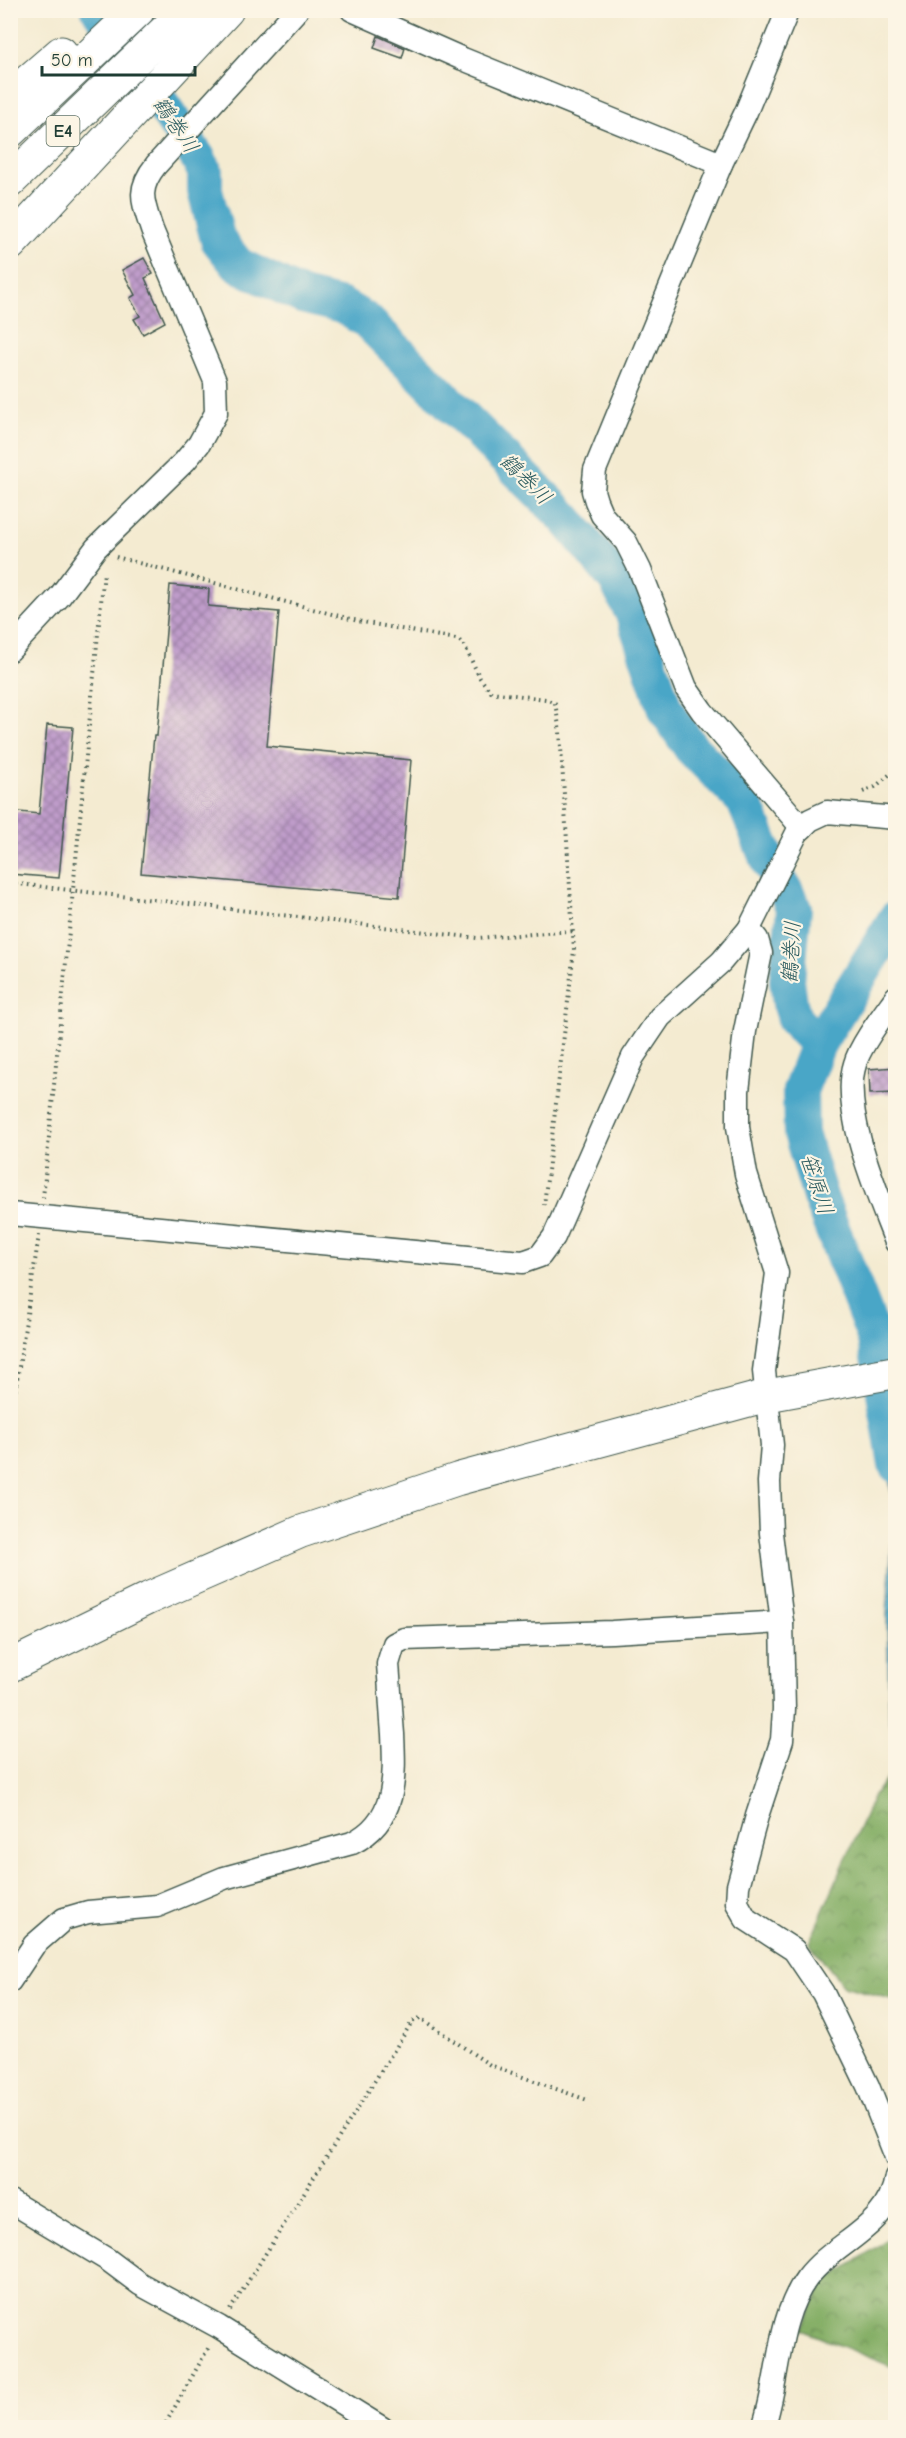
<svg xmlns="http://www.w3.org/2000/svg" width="906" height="2438" font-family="'Comic Neue','Klee One',sans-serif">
	<defs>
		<pattern id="forest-crowns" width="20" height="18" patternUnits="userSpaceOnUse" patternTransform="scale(1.5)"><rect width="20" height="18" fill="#85af66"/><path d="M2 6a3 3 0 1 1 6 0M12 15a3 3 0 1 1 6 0" fill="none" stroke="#6c9055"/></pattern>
		<pattern id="water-waves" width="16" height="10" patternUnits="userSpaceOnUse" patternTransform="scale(1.5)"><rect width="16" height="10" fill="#49a6c7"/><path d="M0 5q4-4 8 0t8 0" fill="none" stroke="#3c88a2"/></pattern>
		<pattern id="building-cross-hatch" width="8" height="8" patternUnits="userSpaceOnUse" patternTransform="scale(1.5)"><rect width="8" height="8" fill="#bf9cca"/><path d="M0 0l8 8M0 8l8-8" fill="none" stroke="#9b80a5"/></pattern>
	</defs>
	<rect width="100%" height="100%" fill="#fcf5e5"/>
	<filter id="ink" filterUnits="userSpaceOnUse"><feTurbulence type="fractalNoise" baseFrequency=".0167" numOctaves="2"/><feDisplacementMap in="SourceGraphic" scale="12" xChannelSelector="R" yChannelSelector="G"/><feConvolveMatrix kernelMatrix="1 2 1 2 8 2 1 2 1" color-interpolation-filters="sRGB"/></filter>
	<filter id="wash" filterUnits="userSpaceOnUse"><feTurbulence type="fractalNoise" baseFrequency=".008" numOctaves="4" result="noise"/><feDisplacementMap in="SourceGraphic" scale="24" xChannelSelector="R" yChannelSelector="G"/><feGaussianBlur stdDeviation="1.35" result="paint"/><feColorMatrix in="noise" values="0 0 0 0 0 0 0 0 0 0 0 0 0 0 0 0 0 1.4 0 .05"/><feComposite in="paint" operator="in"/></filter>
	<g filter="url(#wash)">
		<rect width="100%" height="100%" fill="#f4ebd1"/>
		<g fill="url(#forest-crowns)" stroke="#52764d" stroke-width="1.5">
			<polygon points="890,1775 896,1788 895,2000 844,1986 809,1943 874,1795"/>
			<polygon points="895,2230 895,2368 802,2330 823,2284 889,2238"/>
		</g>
		<polygon fill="url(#water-waves)" stroke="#34727e" stroke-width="1.5" points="895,1384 895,1745 889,1717 887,1613 894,1512 875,1387"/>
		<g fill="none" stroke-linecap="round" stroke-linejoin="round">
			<g stroke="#49a6c7" stroke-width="36">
				<polyline points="99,10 198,158 205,172 205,191 218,240 238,265 302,296 342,306 366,320 565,518 616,580 633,614 665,709 691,748 744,801 766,856 787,894 794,909 787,980 790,1003 794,1019 818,1044"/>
				<polyline points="896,918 818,1044 800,1091 801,1133 820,1197 875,1339 896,1465"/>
			</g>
		</g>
		<g id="blocks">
			<g fill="url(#building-cross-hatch)">
				<polygon points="378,36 405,48 402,58 374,48"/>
				<polygon points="144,258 153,274 145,278 165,322 143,334 134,319 140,316 130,298 135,295 122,270"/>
				<polygon points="170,585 209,589 208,606 279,612 267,746 411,760 399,897 141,873 154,736 157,736"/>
				<polygon points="47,725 73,727 59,878 10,874 10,811 39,814"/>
				<polygon points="896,1067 896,1093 870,1094 869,1069"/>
			</g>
		</g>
	</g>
	<g filter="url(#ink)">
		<use href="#blocks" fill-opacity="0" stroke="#3f574c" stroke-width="1.5"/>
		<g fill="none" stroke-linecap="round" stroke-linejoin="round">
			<defs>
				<g id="street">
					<polyline points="352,10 463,59 721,164"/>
					<polyline points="788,10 746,112 721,164 595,470 593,491 596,501 602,515 626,542 640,570 686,688 702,711 802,828"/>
					<path d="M10 650 60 596 96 548 185 461 199 444 216 413 215 381 152 230C143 202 136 190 156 165L297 10"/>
					<polyline points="749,929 757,939 761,953 745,1031 738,1091 738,1127 746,1174 777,1273 764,1371 772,1445 769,1482 771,1533 782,1622 784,1709 782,1740 757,1816 738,1886 737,1903 746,1919 794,1950 823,1993 868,2086 896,2157"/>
					<path d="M896 997C884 1014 860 1045 855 1064 840 1110 879 1197 896 1242"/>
					<polyline points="10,1214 523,1262 540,1256 554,1237 633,1057 660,1017 721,962 749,929 797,833 810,820 827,812 896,818"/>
					<path d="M10 1981 34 1945 64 1919 88 1912 157 1906 224 1878 352 1843C397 1821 395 1778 393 1734 391 1711 390 1688 388 1664L394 1644 404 1639 612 1632 782 1622"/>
					<polyline points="10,2201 108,2260 140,2284 219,2327 382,2428"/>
					<path d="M763 2428C780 2380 776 2320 807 2278 835 2241 889 2228 896 2177"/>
				</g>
				<polyline id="secondary" points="10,1666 149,1598 300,1532 458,1479 765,1396 896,1372"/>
				<g id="highway">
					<polyline points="10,97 61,53"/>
					<polyline points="10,131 138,10"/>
					<polyline points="10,181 187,10"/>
					<polyline points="10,244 227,10"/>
				</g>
			</defs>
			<use href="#street" stroke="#3f574c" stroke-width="25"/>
			<use href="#secondary" stroke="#3f574c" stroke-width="34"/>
			<use href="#highway" stroke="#3f574c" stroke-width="35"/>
			<g stroke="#3f574c" stroke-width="4" stroke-dasharray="1.5 4.5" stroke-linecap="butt">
				<polyline points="116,557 362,622 456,639 463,643 480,678 491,692 546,699 555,703 560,732 574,950 544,1205"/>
				<polyline points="863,792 875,787 896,769"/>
				<polyline points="10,883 477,938 574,931"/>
				<polyline points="43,1198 104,572"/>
				<polyline points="10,1426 39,1235"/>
				<polyline points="230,2310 412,2022 420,2018 490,2065 587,2100"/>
				<polyline points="163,2428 210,2345"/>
			</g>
			<use href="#street" stroke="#fff" stroke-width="22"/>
			<use href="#secondary" stroke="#fff" stroke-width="32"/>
			<use href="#highway" stroke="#fff" stroke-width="33"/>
		</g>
	</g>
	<g text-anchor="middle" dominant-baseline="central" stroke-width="4.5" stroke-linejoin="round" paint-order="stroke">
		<rect fill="#fcf5e5" stroke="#617469" stroke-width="1.5" x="46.5" y="116" width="33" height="30" rx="4.5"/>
		<g font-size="18" font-weight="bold" fill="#1f3d34">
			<text x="63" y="131">E4</text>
		</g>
		<g font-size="21" font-style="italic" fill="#2c5c60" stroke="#fcf5e5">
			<text transform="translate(176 125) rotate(56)">鶴巻川</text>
			<text transform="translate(526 479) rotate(45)">鶴巻川</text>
			<text transform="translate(791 952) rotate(-87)">鶴巻川</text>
			<text transform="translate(817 1184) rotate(72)">笹原川</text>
		</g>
	</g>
	<rect width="906" height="2438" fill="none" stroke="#fcf5e5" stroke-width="36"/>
	<path d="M42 66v9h153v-9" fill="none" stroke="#1f3d34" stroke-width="3"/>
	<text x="51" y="66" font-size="18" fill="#1f3d34" stroke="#fcf5e5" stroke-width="4.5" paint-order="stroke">50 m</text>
</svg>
